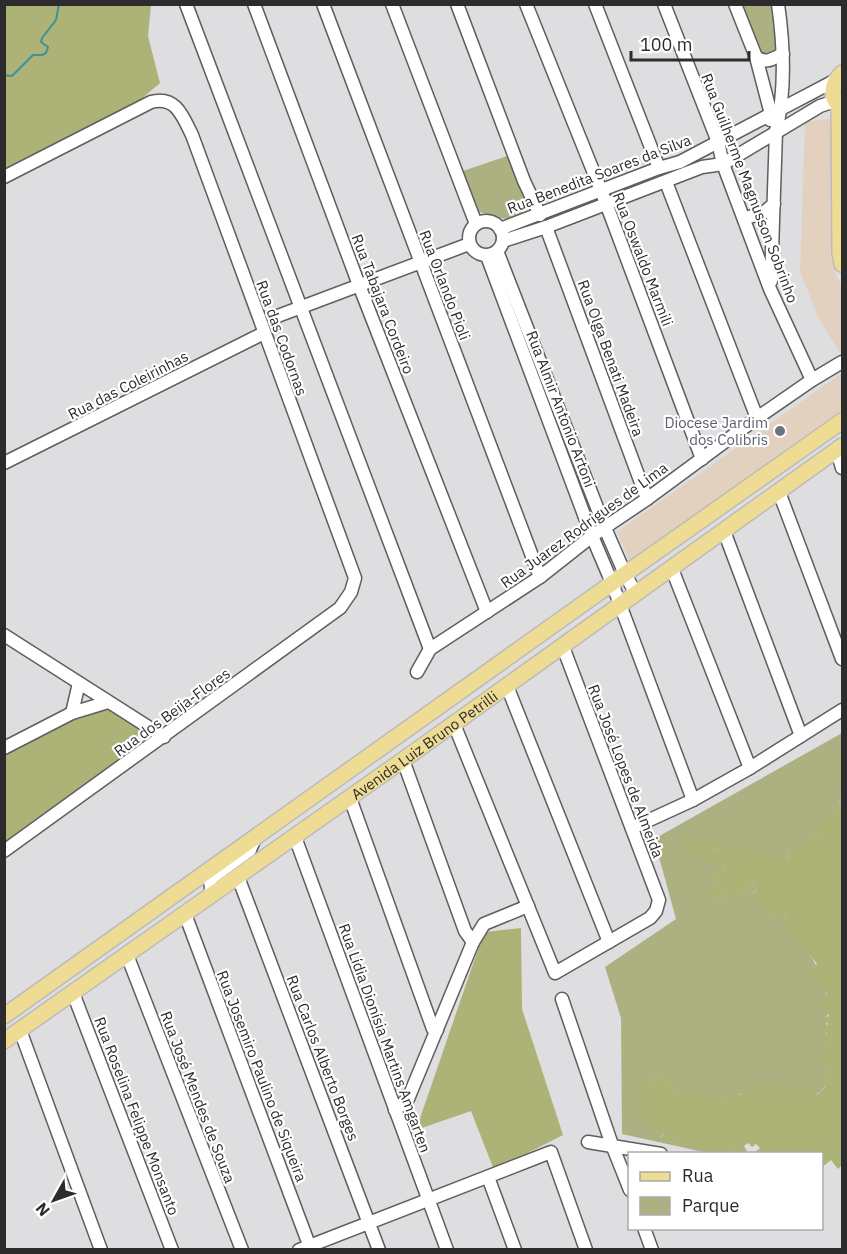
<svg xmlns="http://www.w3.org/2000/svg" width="847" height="1254" font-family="'IBM Plex Sans',sans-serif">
	<rect width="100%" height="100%" fill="#dedee0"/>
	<g fill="#e3d1c0">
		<polygon points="833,118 835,273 842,287 842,351 840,353 818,317 800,271 805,122"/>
		<polygon points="842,373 842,413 631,564 617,532"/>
	</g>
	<g fill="#adb182">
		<polygon points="741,5 776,5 776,49 774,55 761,56"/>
		<polygon points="510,155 530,203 526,213 509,220 475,211 460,172"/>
		<path d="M842 733V798L838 801 842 806 815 828 818 833 795 852 787 851 790 855 786 859 719 852 715 848 701 859 718 860 725 870 716 877 720 882 714 902 723 895 736 892 740 896 753 885 757 890 753 893 772 916 776 913 784 914 788 918 784 922C804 947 819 961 826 994 831 1015 819 1050 832 1067 831 1080 826 1087 816 1095L804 1089 796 1088 783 1091 771 1086 714 1101 706 1100 694 1095 677 1093 666 1079 657 1078 654 1074 653 1082 644 1090 642 1106 656 1133 661 1129 664 1134 660 1137 672 1143 730 1149 734 1153H708L622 1134 621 1018 605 967 676 919 654 839Z"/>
	</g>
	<g fill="#adb277">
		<polygon points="5,5 151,5 148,36 160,83 133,106 5,173"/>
		<polygon points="109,707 139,728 135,751 5,846 5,752 76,715"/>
		<path d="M842 798V1165L838 1169 831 1160 822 1167V1154L795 1153 794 1152 791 1154 754 1153 760 1148 756 1144 752 1147 748 1143 744 1146 747 1151 744 1153H734L730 1149 714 1153 705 1147 701 1150 697 1146 692 1150 689 1145C680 1147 668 1141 660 1138L664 1134 661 1130 656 1133 637 1110 642 1106 638 1102 643 1098 639 1093 643 1090 636 1080 641 1077 648 1086 653 1082 649 1077 654 1074 657 1078 662 1075 666 1079 670 1075 674 1080 670 1084 677 1093 682 1089 686 1094 690 1090 694 1095 698 1091 706 1100 710 1096 714 1101 723 1094 727 1098 736 1091 740 1095 754 1084 758 1089 767 1081 771 1086 775 1082 783 1091 792 1084 796 1088 800 1085 804 1089 809 1085 817 1095 825 1087 822 1083 831 1075 827 1071 832 1067 828 1062 824 1066 820 1061 824 1058 821 1053 825 1049 822 1045 826 1041 822 1036 827 1033 823 1028 828 1024 824 1019 829 1016 817 1002 827 994 808 971 817 964 783 922 788 918 784 914 780 918 776 913 771 917 753 894 757 890 753 885 740 897 736 892 727 899 723 895 714 902 706 893 720 882 716 877 712 881 708 876 717 869 721 873 725 870 718 861 713 864 709 860 705 863 701 859 697 862 682 844 686 840 682 836 687 832 694 841 699 837 703 842 712 834 720 844 715 848 719 852 728 845 736 854 749 843 761 856 765 853 769 857 774 854 777 858 782 854 786 859 790 855 787 851 791 847 795 851 818 833 814 828 842 806 838 801Z"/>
		<polygon points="521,928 522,1009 563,1135 494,1170 471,1111 416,1130 484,932"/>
	</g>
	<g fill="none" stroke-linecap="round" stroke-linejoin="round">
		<polyline stroke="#3e9194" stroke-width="2" points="4,75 12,76 33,55 42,55 46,53 48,47 41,42 42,38 56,20 59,4"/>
		<defs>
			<g id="minor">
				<polyline points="186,4 430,649"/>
				<polyline points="254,4 359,285 487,612"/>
				<polyline points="323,4 540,577"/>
				<polyline points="392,4 476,224"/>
				<polyline points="457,4 524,181 540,215"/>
				<polyline points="526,4 606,203 702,459"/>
				<polyline points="595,4 659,168"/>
				<polyline points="664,4 718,142 723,164 770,289 812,380"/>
				<polyline points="735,4 756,57 771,114 770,120"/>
				<path d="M756 57C767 64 772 59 783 54"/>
				<path d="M4 177 151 102C176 95 183 117 192 135L355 578 351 592 340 608 4 851"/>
				<polyline points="666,182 757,418"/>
				<polyline points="744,218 762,214 774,204"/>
				<circle cx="486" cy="238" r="17"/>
				<polyline points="546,227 647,499"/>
				<polyline points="500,229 659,168 680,162 836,80"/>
				<polyline points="503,241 546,227 702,167 723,164 820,106 835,101"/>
				<polyline points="497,251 605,528 625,574 636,594"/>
				<polyline points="487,256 592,536 612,583 693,800"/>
				<path d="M771 281 776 131C786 90 784 46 778 4"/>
				<polyline points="275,317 469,244"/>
				<polyline points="837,451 842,468"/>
				<polyline points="4,463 264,333"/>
				<polyline points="779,492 842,659"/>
				<polyline points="724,531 801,736"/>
				<polyline points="672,569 750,768"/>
				<polyline points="4,635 164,737"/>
				<polyline points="417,672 430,649 540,577 592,536 647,499 757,418 812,380 842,362"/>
				<polyline points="507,686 609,942"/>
				<polyline points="72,713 79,683"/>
				<polyline points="454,724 555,973 650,918 656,911 659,900 563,647"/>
				<polyline points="4,748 72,713 108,702"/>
				<polyline points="403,760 465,931 473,942"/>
				<polyline points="350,798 433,1029 437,1030"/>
				<polyline points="632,828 693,800 750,768 842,710"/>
				<polyline points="295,837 447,1250"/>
				<polyline points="238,877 379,1250"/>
				<polyline points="217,891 211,888 210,879 250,850 255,838"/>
				<polyline points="185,914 311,1250"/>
				<polyline points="127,955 242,1250"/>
				<polyline points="73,993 172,1250"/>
				<polyline points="562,999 612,1145 630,1190"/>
				<polyline points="20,1030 101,1250"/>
				<polyline points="395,1110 408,1099 473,942 484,924 528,906"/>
				<polyline points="588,1142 661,1154"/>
				<polyline points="488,1177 515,1250"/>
				<polyline points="644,1228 652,1250"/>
				<polyline points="299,1250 551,1152 586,1250"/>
			</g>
			<g id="major">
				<path d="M842 73C831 84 829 98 842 109"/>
				<polyline points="839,107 840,253 842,264"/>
				<polyline points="4,1016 625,574 842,421"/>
				<path id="s1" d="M4 1041 403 760 842 446"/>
			</g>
		</defs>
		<use href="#minor" stroke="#5e5e60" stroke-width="15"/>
		<use href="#major" stroke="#bbbbbc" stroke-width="18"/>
		<use href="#minor" stroke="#fff" stroke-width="12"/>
		<use href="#major" stroke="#efdc94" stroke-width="15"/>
	</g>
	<circle fill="#6b7280" stroke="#fff" stroke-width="2" cx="780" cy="431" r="6"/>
	<g text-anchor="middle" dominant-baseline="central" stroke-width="4.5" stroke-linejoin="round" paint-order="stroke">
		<g font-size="15" fill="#2c2c2d" stroke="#fff">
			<text transform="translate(599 174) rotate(-21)">Rua Benedita Soares da Silva</text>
			<text transform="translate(750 188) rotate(69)">Rua Guilherme Magnusson Sobrinho</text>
			<text transform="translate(643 259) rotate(69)">Rua Oswaldo Marmili</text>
			<text transform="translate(445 285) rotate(69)">Rua Orlando Pioli</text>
			<text transform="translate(383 304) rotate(69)">Rua Tabajara Cordeiro</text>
			<text transform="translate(282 338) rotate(70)">Rua das Codornas</text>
			<text transform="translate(611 358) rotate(70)">Rua Olga Benati Madeira</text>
			<text transform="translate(128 385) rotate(-27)">Rua das Coleirinhas</text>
			<text transform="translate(561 409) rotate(69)">Rua Almir Antonio Artoni</text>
			<text transform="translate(584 525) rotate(-36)">Rua Juarez Rodrigues de Lima</text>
			<text transform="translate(172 712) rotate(-36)">Rua dos Beija-Flores</text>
			<text stroke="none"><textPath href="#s1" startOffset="514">Avenida Luiz Bruno Petrilli</textPath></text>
			<text transform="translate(626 771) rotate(69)">Rua José Lopes de Almeida</text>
			<text transform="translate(385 1038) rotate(70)">Rua Lídia Dionísia Martins Amgarten</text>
			<text transform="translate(323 1058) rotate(69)">Rua Carlos Alberto Borges</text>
			<text transform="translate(262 1076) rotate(69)">Rua Josemiro Paulino de Siqueira</text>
			<text transform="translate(198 1097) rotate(69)">Rua José Mendes de Souza</text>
			<text transform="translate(137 1116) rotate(69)">Rua Roselina Felippe Monsanto</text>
		</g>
		<g font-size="15" fill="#5b616d" stroke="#fff" text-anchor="end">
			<text x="768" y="422">Diocese Jardim<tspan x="768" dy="17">dos Colibris</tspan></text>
		</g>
	</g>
	<rect width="847" height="1254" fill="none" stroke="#2c2c2d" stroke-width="12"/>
	<rect x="628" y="1152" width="195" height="78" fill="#ffffff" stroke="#ababab" stroke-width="1.5"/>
	<rect x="640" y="1172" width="30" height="9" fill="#efdc94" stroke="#ababab" stroke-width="1.5"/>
	<text x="682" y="1182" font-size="18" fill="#2c2c2d">Rua</text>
	<rect x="640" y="1197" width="30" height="18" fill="#adb182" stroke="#ababab" stroke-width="1.5"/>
	<text x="682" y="1212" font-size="18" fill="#2c2c2d">Parque</text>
	<g transform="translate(54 1200) rotate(230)" stroke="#ffffff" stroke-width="4.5" paint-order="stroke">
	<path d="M0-4.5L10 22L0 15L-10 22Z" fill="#2c2c2d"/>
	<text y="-9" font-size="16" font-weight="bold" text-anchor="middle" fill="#2c2c2d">N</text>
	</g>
	<path d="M631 51v9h118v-9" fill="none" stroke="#2c2c2d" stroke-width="3"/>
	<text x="640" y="51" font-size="18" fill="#2c2c2d" stroke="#ffffff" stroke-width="4.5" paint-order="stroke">100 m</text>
</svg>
